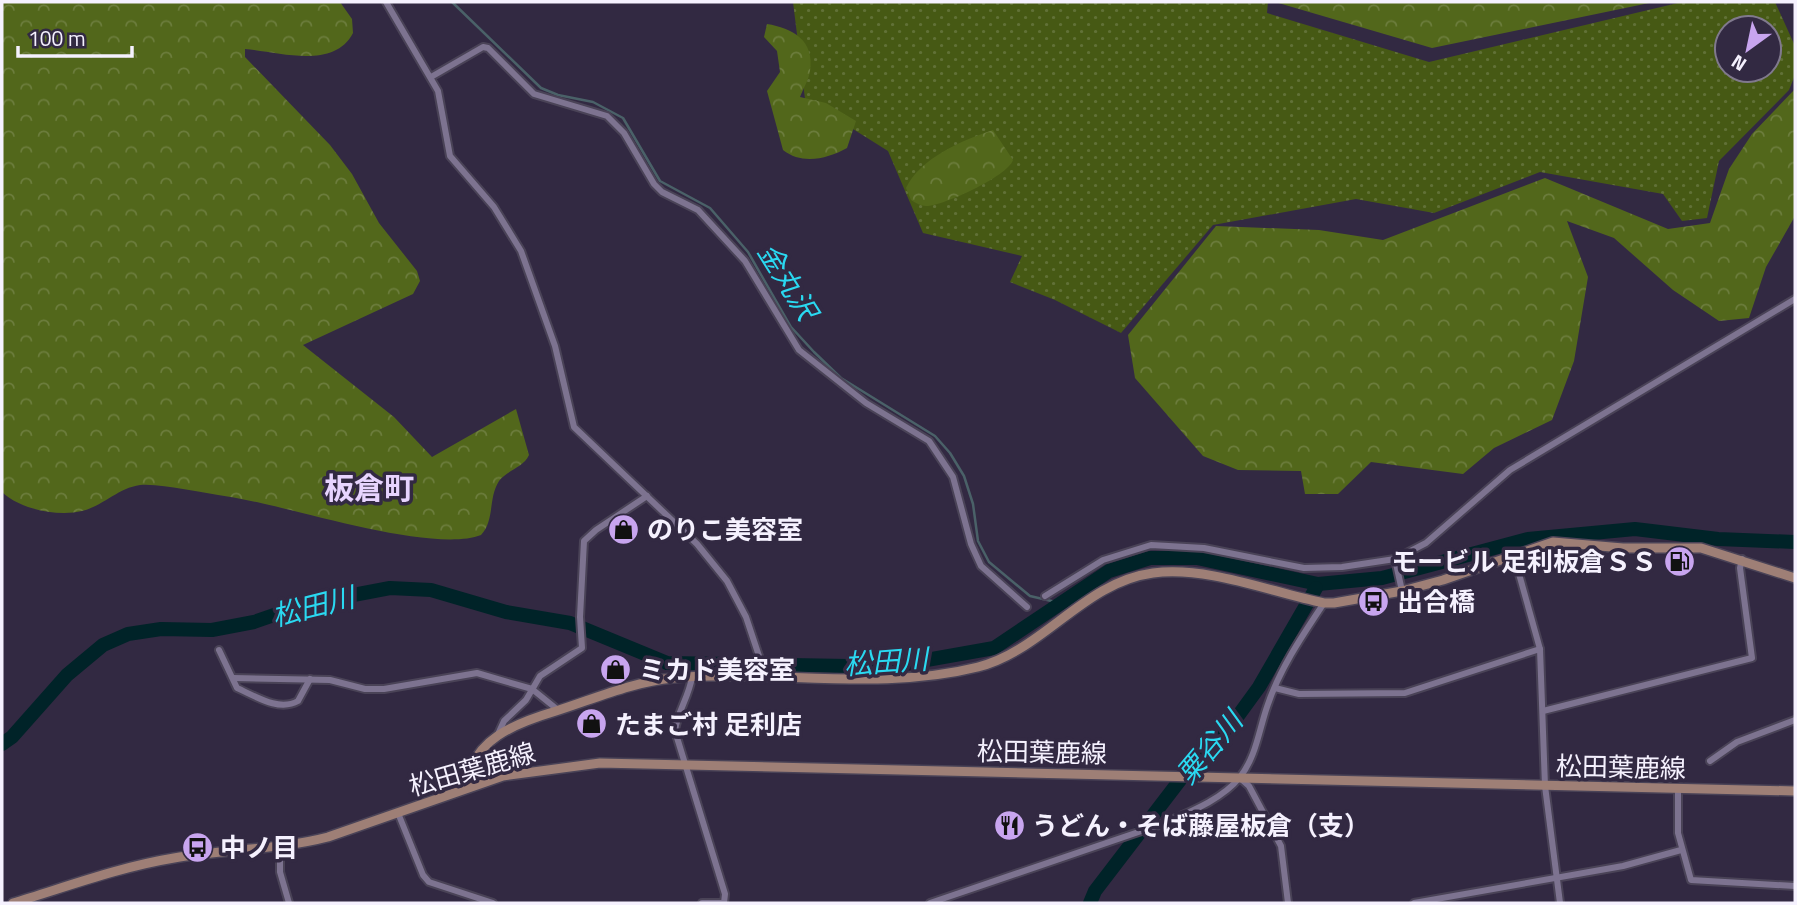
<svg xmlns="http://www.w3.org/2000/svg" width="1797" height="905" font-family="'Titillium Web','Noto Sans JP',sans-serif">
	<defs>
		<pattern id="grass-dots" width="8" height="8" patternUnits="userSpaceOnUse" patternTransform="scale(1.75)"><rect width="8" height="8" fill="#465914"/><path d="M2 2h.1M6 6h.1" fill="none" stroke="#617137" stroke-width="1.8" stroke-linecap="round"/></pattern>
		<pattern id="forest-crowns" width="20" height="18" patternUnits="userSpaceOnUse" patternTransform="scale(1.75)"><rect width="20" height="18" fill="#52671b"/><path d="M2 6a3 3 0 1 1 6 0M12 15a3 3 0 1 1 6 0" fill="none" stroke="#6c7d3d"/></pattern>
	</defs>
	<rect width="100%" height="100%" fill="#322942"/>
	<path fill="url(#grass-dots)" fill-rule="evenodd" d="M793 2H1268L1267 13 1429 62 1682 2H1775L1795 46V75L1789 90 1719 161 1707 218 1682 221 1663 194 1540 172 1434 213 1356 199 1213 225 1121 333 1055 300 1010 282 1022 256 923 233 888 151 805 99ZM1727 28H1769V70H1727Z"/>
	<g fill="url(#forest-crowns)">
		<path d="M2 2H340L352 19 353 33C334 70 279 52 245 49V57L330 145 352 174 379 223 417 271 420 281 413 294 303 345 394 417 432 457 516 409 529 455C523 468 507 470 499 481 488 498 495 520 481 535 435 553 303 511 251 501 228 496 205 493 183 489 169 487 154 484 140 485 118 488 103 506 82 511 58 517 19 509 2 492Z"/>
		<polygon points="1275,2 1654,2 1432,48"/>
		<path d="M767 24C792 28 815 40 810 71 809 79 803 89 800 97L826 103 856 121 847 148C827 159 802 165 783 150L767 91 780 72 777 51 764 37Z"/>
		<polygon points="1795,89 1795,216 1766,267 1749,318 1719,321 1673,290 1614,238 1567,221 1588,277 1574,361 1552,420 1494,448 1463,474 1371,462 1338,494 1305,494 1301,471 1238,470 1203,456 1135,378 1128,335 1216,226 1319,230 1383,240 1545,178 1668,229 1710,223 1729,169 1752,134"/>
		<path d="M993 130 1013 160C1008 176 943 206 926 206 921 206 916 203 911 200L906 188C920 158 963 140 993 130Z"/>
	</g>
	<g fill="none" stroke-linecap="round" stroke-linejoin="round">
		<polyline stroke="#4a6168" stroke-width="2.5" points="452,2 541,88 558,95 593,102 623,118 660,181 710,208 748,252 791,327 814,352 841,378 935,436 950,453 964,476 973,504 978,541 989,562 1030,596 1060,603"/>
		<g stroke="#002328" stroke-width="14">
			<polyline points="2,744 12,737 67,675 103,645 128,634 161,629 212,630 254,622 306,604 390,588 431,590 506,612 570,623 667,663 848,666 904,664 994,648 1109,571 1150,558 1197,558 1318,584 1382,578 1528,539 1635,529 1718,539 1795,542"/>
			<polyline points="1090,903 1095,891 1190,767 1235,720 1259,687 1316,588"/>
		</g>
		<defs>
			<g id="street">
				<polyline points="386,2 438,91 450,156 494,207 521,251 555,346 574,427 697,544 727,581 746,617 766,677"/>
				<polyline points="431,77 483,47 488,48 534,94 607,116 624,133 654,184 662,192 698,210 745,261 799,350 866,403 929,441 953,477 971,544 981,566 1027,607"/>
				<polyline points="1514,556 1540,649"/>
				<polyline points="1395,559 1402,591"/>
				<polyline points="1045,596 1103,560 1151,545 1204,548 1304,568 1342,567 1395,559 1426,543 1510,470 1795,299"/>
				<path d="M219 650 237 688C255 696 279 712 298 701L310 679"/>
				<path d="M692 677C689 697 677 712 675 731L725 894 724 903"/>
				<polyline points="233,678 330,680 365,689 384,689 477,673 532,689 558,710"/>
				<polyline points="1275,688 1299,694 1405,693 1540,649 1545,786 1560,903"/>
				<polyline points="1543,711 1752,658 1740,568 1742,559"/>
				<polyline points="499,732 504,721 526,700 540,676 582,648 580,617 584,541 596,530 647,496"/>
				<polyline points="1710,761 1737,742 1795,720"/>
				<polyline points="1240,778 1249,786 1281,846 1288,903"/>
				<polyline points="1678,788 1678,833 1691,880 1795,886"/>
				<polyline points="398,813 423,875 429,882 493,903"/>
				<polyline points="280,845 280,872 289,903"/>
				<polyline points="702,903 722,903"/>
				<path d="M930 903 1162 824C1187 813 1222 800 1240 777 1256 757 1259 730 1267 707 1279 670 1302 636 1324 603"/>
				<polyline points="1414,903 1623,866 1681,850"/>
			</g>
			<g id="secondary">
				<path d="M466 788C471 739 516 723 556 711 594 699 632 682 673 678 773 669 879 692 978 667 1044 650 1084 582 1153 573 1209 566 1270 592 1324 603H1334L1402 591 1443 580 1553 542 1623 548H1701L1795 578"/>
				<path d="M13 903C66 887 119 867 174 858 225 849 278 850 328 837L503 776 600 763 1795 791"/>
			</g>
		</defs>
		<use href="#street" stroke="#4a4357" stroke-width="10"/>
		<use href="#secondary" stroke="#4a4357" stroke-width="12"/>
		<use href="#street" stroke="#7d7390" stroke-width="6"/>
		<use href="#secondary" stroke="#9e7f76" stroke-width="9"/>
	</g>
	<defs>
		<symbol id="shop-disc" viewBox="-11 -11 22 22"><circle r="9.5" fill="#c8a5ef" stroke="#322942"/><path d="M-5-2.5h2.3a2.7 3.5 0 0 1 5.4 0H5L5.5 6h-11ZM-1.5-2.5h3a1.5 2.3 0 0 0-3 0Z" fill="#111"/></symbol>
		<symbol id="fuel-disc" viewBox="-11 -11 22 22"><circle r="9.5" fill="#c8a5ef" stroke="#322942"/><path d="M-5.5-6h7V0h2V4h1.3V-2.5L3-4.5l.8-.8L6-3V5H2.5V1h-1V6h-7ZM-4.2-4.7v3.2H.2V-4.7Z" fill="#111"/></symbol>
		<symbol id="bus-disc" viewBox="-11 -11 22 22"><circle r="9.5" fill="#c8a5ef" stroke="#322942"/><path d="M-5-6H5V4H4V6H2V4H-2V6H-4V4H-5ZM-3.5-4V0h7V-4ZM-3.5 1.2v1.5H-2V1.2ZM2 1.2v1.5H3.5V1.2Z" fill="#111"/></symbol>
		<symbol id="restaurant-disc" viewBox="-11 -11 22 22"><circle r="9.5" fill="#c8a5ef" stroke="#322942"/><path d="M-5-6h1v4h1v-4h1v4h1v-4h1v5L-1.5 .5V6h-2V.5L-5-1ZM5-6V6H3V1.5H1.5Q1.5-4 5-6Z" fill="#111"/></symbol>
	</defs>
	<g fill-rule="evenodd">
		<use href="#shop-disc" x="606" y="512" width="35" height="35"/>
		<use href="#fuel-disc" x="1662" y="544" width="35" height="35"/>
		<use href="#bus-disc" x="1356" y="584" width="35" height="35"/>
		<use href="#shop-disc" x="598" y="652" width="35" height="35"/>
		<use href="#shop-disc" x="574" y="706" width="35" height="35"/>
		<use href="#restaurant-disc" x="992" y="808" width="35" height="35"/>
		<use href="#bus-disc" x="180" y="830" width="35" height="35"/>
	</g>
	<g text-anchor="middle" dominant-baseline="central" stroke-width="7" stroke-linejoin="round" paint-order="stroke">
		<g font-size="26" font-weight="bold" fill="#f5f1fe" stroke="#322942" text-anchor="start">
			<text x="647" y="529">のりこ美容室</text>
			<text x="1657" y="561" text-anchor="end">モービル 足利板倉ＳＳ</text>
			<text x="1397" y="601">出合橋</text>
			<text x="639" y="669">ミカド美容室</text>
			<text x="615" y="724">たまご村 足利店</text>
			<text x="1032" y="825">うどん・そば藤屋板倉（支）</text>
			<text x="220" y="847">中ノ目</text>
		</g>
		<g font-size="26" fill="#f5f1fe" stroke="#322942">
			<text transform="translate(1042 752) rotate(1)">松田葉鹿線</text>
			<text transform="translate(1621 767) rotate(1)">松田葉鹿線</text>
			<text transform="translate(472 769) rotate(-16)">松田葉鹿線</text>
		</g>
		<g font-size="28" font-style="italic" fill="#2ad9f1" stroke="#322942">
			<text transform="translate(788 281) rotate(58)">金丸沢</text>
			<text transform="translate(313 606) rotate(-14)">松田川</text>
			<text transform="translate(886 661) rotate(-4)">松田川</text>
			<text transform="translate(1209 747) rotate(-50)">粟谷川</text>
		</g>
		<g font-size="30" font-weight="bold" fill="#e7d4fe" stroke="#322942">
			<text x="369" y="488">板倉町</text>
		</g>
	</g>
	<rect width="1797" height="905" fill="none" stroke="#f5f1fe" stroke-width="7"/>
	<g transform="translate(1748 49) rotate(213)"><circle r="33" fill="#322942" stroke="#80798d" stroke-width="2"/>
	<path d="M0-5L12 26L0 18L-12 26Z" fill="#c8a5ef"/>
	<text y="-10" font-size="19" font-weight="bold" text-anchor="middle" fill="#f5f1fe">N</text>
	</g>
	<path d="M18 46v10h114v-10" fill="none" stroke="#f5f1fe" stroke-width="3.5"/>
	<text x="28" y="46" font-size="21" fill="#f5f1fe" stroke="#322942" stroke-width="5" paint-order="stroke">100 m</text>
</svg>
